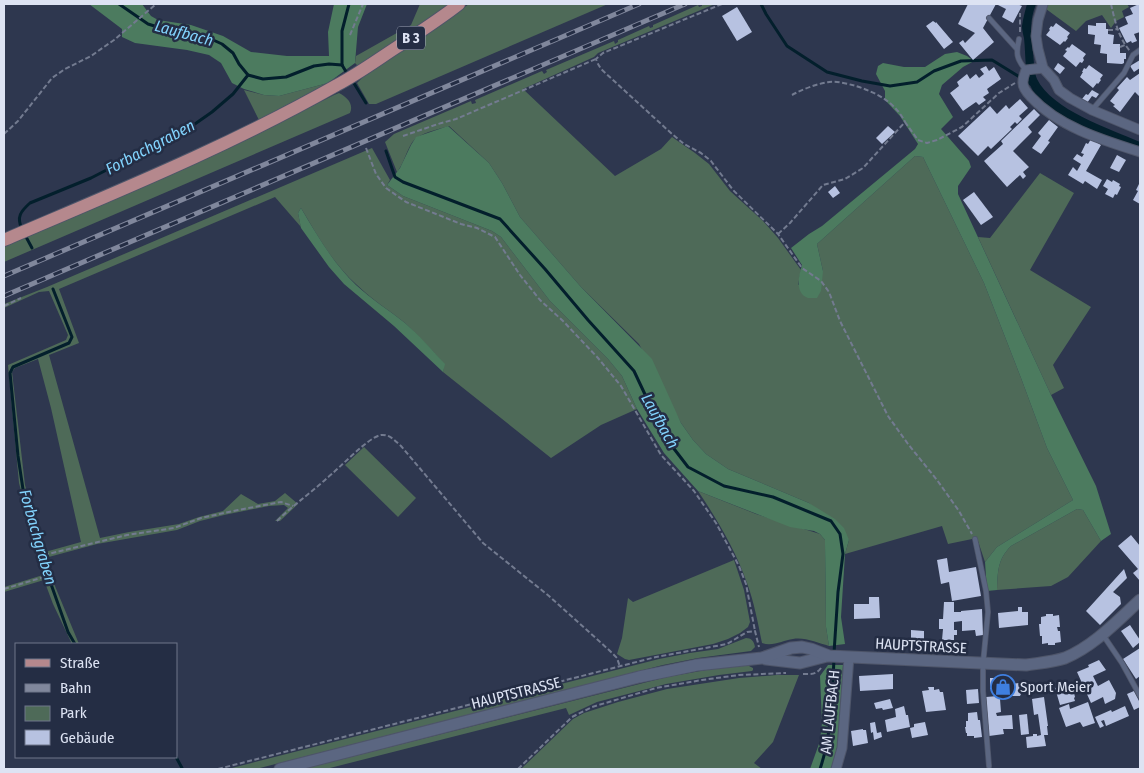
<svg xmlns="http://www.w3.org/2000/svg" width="1144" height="773" font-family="'Fira Sans Condensed',sans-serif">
	<rect width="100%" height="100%" fill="#2e374f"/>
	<g fill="#4e6a58" fill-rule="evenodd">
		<polygon points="420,4 450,4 358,66 355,63 356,56 411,25"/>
		<polygon points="469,4 608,4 376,104 369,104 357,83 363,77"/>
		<path d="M702 4H715L598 53 594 57 523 89 615 176 661 149 672 137 695 153 709 164 730 191 763 221 778 238 801 270 798 285 823 271 817 244 915 156 923 157 984 283 1021 378 1047 448 1073 500 997 547 985 562 977 538 948 544 942 526 845 554 849 540 809 503 728 469 706 454 693 440 681 423 639 344 581 287 520 217 502 183 489 163 449 126C439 129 426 132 418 137 408 142 405 163 397 172L385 142 394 134 471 101 472 104 476 103 475 100 542 71 544 74 547 72 546 70 614 41 615 44 618 42V40L649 26 650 28 653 27V25L698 5 699 7 702 6Z"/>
		<polygon points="1043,4 1127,4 1129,7 1122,11 1124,17 1116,21 1111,28 1102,15 1086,21 1076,31 1042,6"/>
		<polygon points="328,83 259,120 244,90 264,95 279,96"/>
		<path d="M339 93C347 97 354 104 350 113L4 262V247L214 155 334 95Z"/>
		<path d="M372 148 390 180 387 185 403 196 492 231 501 237 550 301 608 359 622 376 637 409 601 425 551 458 443 372 444 364C432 350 419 336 405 323 389 310 371 299 357 285 333 264 317 235 301 208L298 213 301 227 275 197 59 289 79 343 49 355 100 538 129 532 179 524 199 517 223 511 241 494 258 504 275 501 285 493 298 504 280 521H275L288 508 284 505 269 506 224 515 200 521 177 530 97 544 45 558 50 574 79 644H72L53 604 44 580 4 592V587L43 575 19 483 8 365 66 340 68 335 49 291 39 292 4 308V304L47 287ZM38 359 51 408 81 542 45 552 25 485 12 372 15 368Z"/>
		<polygon points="1040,173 1074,193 1030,270 1091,307 1053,365 1064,388 1051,395 978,237 990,238"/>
		<polygon points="364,447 416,498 398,517 345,465"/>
		<path d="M698 491 756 514 820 534 825 540V545L826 627 829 646C818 643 805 637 793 639 783 640 773 647 762 643 758 623 754 602 747 583 735 549 718 521 698 491Z"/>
		<path d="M1077 509 1083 510 1101 541 1068 577 1051 586 997 590C998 572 997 560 1011 546Z"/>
		<polygon points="734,560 744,590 750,622 748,627 740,633 728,639 713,644 629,660 625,659 617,654 622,638 628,598 633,602"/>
		<path d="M746 638C751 638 754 641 755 647L751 651 698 658 663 665 256 769H228L659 659 690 653 718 649Z"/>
		<polygon points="747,665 753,668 753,670 752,671 719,675 666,684 597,702 569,715 566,708 326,769 303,769 667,677 717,668"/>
		<polygon points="777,675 799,675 773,742 754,763 762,769 521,769 573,719 584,713 618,702 667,689 739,678"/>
	</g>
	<g fill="#4c7b5f">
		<polygon points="89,4 142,4 151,16 158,20 191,25 223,36 251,52 287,56 329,56 328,32 334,4 367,4 358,27 355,63 328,83 279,96 264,95 244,89 232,83 221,63 209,55 187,50 135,43 122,37 122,29"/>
		<path d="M957 52 967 56 974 61 963 67 942 85 939 94 953 117 941 129 969 161 971 167 958 186V194L1051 395 1096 486 1111 534 1101 541 1083 510 1077 509 1011 546C997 560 998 572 997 590L987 591 985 562 997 547 1073 500 1047 448 1021 378 984 283 923 157 915 156 817 244 823 271 821 291 817 298C814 298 811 298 808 298 794 293 799 275 802 265L791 248 809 234 822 226 915 149 918 144 900 116 885 100V91L876 74 878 66 883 63 904 67H925L945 54Z"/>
		<polygon points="448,126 489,163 502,183 520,217 581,287 652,359 681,423 693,440 706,454 728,469 809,503 835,519 844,528 849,540 845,554 841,617 845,644 829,646 826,627 825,545 825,540 820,534 814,531 790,527 698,491 664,453 637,409 622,376 608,359 550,301 501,237 492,231 403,196 387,185 400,168 411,145 416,137"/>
		<path d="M301 208C317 235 333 263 356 285 371 299 389 310 405 323 419 335 432 350 445 364L443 372 394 326 344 284 329 267 301 228 298 213Z"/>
		<polygon points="828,665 843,665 838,744 832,769 810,769 820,741 822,723 820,676"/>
	</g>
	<path fill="#031f2c" d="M1027 4H1036C1029 22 1031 34 1033 53 1034 61 1034 72 1037 79 1052 110 1110 129 1140 142V149C1110 138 1051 119 1033 91 1024 76 1026 55 1024 38 1023 34 1022 30 1022 26 1023 19 1025 11 1027 4Z"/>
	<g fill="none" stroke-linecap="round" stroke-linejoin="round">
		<g stroke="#031f2c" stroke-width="3">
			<polyline points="119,4 148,24 180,34 192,37 211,39 222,44 233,53 239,64 248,75 263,79 286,77 314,66 329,64 342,65"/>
			<polyline points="761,4 766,14 787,46 827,72 862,81 890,86 917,82 934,71 961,61 992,60 1034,86"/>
			<polyline points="342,65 342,31 349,4"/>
			<polyline points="342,65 348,75"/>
			<polyline points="352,80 366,103"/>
			<polyline points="386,151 395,177 403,182 500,219 545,269 588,320 634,371 665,437 688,467 724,486 773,497 831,521 840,534 843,554 838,592 834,653"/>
			<path d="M22 229C16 217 21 211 30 203L91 178 192 126 212 112 233 94 248 75"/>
			<polyline points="25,235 32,248"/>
			<polyline points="53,289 72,337 69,343 13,367 10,373 18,456 24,496 40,553 68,632 75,644"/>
			<polyline points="176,757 182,768"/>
			<path d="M820 769C832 734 832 696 834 659"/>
		</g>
	</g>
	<g fill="#b7c2e1">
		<polygon points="968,4 996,4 983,28 994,42 973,60 959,43 963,40 965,43 975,33 958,24"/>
		<polygon points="996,4 1017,4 1022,6 1013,23 1002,17 1006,9"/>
		<polygon points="1139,4 1140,7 1140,32 1134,34 1137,41 1132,43 1131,41 1127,43 1126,42 1119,28 1128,24 1125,17 1133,14 1130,8"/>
		<polygon points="737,7 752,32 737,41 722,16"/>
		<polygon points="933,21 936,23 936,22 953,42 944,49 926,26"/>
		<polygon points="1056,23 1070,33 1067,37 1068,38 1065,42 1064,41 1060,45 1046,35 1050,30 1049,29 1051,26 1053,27"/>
		<polygon points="1096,23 1106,23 1106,29 1108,29 1108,34 1114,35 1113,44 1120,44 1120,53 1126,53 1126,59 1124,59 1124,63 1122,64 1107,63 1107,54 1100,53 1101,45 1094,44 1095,35 1088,34 1088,25 1096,26"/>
		<polygon points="1072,44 1086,54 1083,58 1084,60 1082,63 1080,62 1076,67 1063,56 1067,51 1065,50 1068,47 1069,48"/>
		<polygon points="1140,60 1140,68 1134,72 1130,66"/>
		<polygon points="1058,63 1065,68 1060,74 1054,69"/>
		<polygon points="1089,65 1103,75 1100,79 1101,80 1098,84 1097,83 1093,88 1080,77 1083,72 1082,72 1084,68 1086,69"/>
		<polygon points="986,66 989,71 994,67 1001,79 987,89 989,93 983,97 986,100 979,105 976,102 963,111 950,93 959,86 957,82 967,74 970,79 976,74 979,78 984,74 980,69"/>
		<polygon points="1140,73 1140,97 1135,92 1120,112 1113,106 1115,105 1110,101 1119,90 1117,88 1127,77 1130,80"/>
		<polygon points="1092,90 1099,94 1096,98 1092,96 1087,103 1082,99 1086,94 1088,95"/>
		<polygon points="1020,99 1028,108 1019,116 1022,119 1017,124 1015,122 1010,127 1012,129 991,149 988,146 978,156 958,136 990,106 997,114 1006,105 1009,109"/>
		<polygon points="1034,109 1040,115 1028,127 1032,132 1013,151 1029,167 1023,172 1026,176 1023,179 1020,175 1007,187 984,161 1003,144 1001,141"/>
		<polygon points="1049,120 1058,127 1048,141 1050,142 1041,154 1032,148 1041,136 1038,133"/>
		<polygon points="888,126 895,132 882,144 876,138"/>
		<polygon points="1091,139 1101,145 1086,171 1102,180 1097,189 1085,181 1083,184 1068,175 1073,167 1077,171 1081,164 1073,159 1077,154 1082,157 1084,154 1081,153 1086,143 1088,144"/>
		<polygon points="1117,155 1126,160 1119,172 1110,168"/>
		<polygon points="1107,179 1112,182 1113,180 1120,184 1119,186 1121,187 1117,195 1115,194 1113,198 1105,194 1108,189 1103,186"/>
		<polygon points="1140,182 1140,204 1133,200 1138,191 1136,190"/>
		<polygon points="835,186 840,193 833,198 828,192"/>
		<polygon points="974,192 993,217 981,225 963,200"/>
		<polygon points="1131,535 1140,546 1140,566 1139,567 1140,568 1140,581 1133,573 1138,569 1118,546"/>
		<polygon points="947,558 949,572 976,567 981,596 952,601 949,582 941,584 937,560"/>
		<polygon points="1124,569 1127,578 1113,592 1120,597 1121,604 1100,625 1086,611"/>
		<polygon points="869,597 879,597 880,618 854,619 854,604 869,604"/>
		<polygon points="944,602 954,602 954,612 961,612 961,611 982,609 983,635 976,636 975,630 962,631 962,621 954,622 954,630 957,630 957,635 954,635 954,640 942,640 943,629 939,629 939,619 943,619"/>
		<polygon points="1018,607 1022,607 1022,612 1028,612 1028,625 999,628 998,613 1018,611"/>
		<polygon points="1046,614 1053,614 1053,616 1059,615 1060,627 1057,627 1058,631 1060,631 1061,642 1055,643 1055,645 1048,645 1048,643 1042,644 1042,636 1040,636 1039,624 1041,624 1041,617 1046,616"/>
		<polygon points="1130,625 1140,640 1140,642 1133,648 1121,631"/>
		<polygon points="911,630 924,631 924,639 911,639"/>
		<polygon points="1140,648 1140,676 1136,679 1123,659"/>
		<polygon points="1099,660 1106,670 1093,676 1098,686 1109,680 1116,693 1115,699 1105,704 1103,697 1091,703 1077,672 1089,667 1088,665"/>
		<polygon points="893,674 893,689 860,691 859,676"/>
		<polygon points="990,678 1003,678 1003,684 1021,683 1021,694 1020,696 997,696 997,689 990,689"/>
		<polygon points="1070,684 1072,694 1074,693 1075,697 1074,698 1075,701 1060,705 1055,688"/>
		<polygon points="928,687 934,687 934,690 939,689 940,692 943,692 946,710 926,712 922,691 929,690"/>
		<polygon points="978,689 979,703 967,704 966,690"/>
		<polygon points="1134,691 1140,703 1140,707 1134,710 1127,694"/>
		<polygon points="998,696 998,699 1000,699 1001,712 996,713 997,716 1012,715 1013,729 1003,729 1004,734 989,736 986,697"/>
		<polygon points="1044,697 1048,726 1047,726 1048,735 1044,735 1046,746 1027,748 1026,737 1033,736 1033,734 1037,734 1037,736 1041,735 1038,714 1034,715 1032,699"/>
		<polygon points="890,699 893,708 883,710 882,708 876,709 874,703"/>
		<polygon points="1088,702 1095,723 1083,727 1080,722 1066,727 1059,708 1069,704 1070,709"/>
		<polygon points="904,706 906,715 908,715 910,727 887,732 885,720 896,717 895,709"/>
		<polygon points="1125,706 1129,716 1106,726 1104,720 1101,721 1104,726 1100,728 1095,717 1111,710 1112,712"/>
		<polygon points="977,712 978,720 980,720 982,737 974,738 974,736 967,736 967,733 966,733 965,727 966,727 966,721 968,721 968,713"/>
		<polygon points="1027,714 1029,734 1021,735 1019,715"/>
		<polygon points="875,722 877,733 881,732 882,737 874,740 873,732 871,733 870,723"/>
		<polygon points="925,722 928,735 912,738 910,728 914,727 914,724"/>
		<polygon points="863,729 863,730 866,730 868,743 853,746 851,731"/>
	</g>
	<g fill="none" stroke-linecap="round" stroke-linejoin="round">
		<defs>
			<g id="service">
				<polyline points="989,18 1017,49"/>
				<path d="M1019 39C1016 53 1016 59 1026 70"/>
				<polyline points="1092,110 1124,73 1133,55 1140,50"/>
				<polyline points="975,539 986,591 988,612 983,664 983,691 989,766"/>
				<polyline points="1103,635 1122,663 1140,696"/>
			</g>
			<g id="minor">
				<polyline points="1043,4 1038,20 1036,36 1038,49 1043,68 1054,80 1059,90 1070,98 1092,110 1140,130"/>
				<path d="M1043 68 1026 70C1025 73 1023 77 1023 81 1022 87 1027 93 1031 97 1059 127 1102 140 1140 152"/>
				<polyline points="836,769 842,748 849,657"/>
			</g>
			<g id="tertiary">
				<polyline points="766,659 800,663 827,656"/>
				<path d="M280 769 639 677 697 665 762 658 791 648 802 647 811 649 829 656 1026 665C1039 663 1053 662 1065 658 1094 646 1117 621 1140 600"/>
			</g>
			<path id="primary" d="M4 240C116 192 230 146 337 85 358 74 377 60 397 47 418 33 440 19 459 4"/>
		</defs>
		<use href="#service" stroke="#4e5569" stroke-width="6"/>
		<use href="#minor" stroke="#4e5569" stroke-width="11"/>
		<use href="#tertiary" stroke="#4e5569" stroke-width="13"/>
		<use href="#primary" stroke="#4e5569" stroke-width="14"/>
		<g stroke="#737b90" stroke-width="2" stroke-dasharray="5 2.5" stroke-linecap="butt">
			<polyline points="722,4 603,53 596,59 598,64 601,69 672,134 684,144 701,153 711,161 733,190 778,234 802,268 821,281 829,292 840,321 888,416 908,444 937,480 959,511 972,534"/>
			<path d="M1111 4C1115 21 1118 37 1130 51"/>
			<polyline points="1108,30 1114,30 1117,29"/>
			<polyline points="1020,32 1020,13"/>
			<polyline points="350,35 363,4"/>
			<polyline points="1120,47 1125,45"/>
			<path d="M792 95C803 89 816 84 829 82 838 81 848 84 856 86 877 93 895 102 905 122"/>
			<polyline points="4,134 18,121 52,78 65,69 91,56 114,40 156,4"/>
			<polyline points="403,136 438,124 456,119 596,59"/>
			<polyline points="366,148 376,174 386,188 406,202 461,224 477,228 495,237 520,275 540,300 563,321 598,358 621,386 661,455 694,491 716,523 739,566 746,584 755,631"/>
			<polyline points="778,234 790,223 823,185 845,179 863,168 905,122 918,140 927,143 937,140 962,127 999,93 1015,83"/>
			<polyline points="4,306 21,298"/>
			<path d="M277 521C293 505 311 493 327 478 339 469 368 437 381 435 390 434 395 441 401 446L483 543 549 596 609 650 617 658 620 667"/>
			<polyline points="44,555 127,535 174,528 201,518 238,510 281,502 293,506"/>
			<polyline points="4,589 44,577"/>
			<path d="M803 674C811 674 816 675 821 668"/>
			<polyline points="218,769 656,657 727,644 747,632 755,631 759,647"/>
			<polyline points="518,769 572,717 592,707 656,688 702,680 739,675 786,673"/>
		</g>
		<use href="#service" stroke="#5b6681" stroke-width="4.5"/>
		<use href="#minor" stroke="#5b6681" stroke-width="9"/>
		<use href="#tertiary" stroke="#5b6681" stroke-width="11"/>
		<use href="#primary" stroke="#b5888d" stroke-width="12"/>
		<defs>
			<g id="rail">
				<polyline points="4,276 639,4"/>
				<polyline points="4,296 685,4"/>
			</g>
		</defs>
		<use href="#rail" stroke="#80879c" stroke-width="5"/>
		<use href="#rail" stroke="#242d44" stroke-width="3" stroke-dasharray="9" stroke-linecap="butt"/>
	</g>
	<defs>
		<symbol id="shop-ring" viewBox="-11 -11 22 22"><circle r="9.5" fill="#242d44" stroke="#3f7fe0" stroke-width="1.5"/><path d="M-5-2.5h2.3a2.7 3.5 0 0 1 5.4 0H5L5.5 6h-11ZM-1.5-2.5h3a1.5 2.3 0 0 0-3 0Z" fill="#3f7fe0"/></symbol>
	</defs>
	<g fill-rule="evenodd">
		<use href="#shop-ring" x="989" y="673" width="28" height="28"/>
	</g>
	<g text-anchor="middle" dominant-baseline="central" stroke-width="5" stroke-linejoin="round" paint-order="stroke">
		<rect fill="#242d44" stroke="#a6acbe" stroke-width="1" x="397" y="26.5" width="28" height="23" rx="4"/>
		<g font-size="14" font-weight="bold" fill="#dde3f3">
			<text x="411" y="38">B 3</text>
		</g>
		<g font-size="15" fill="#dde3f3" stroke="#242d44">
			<text transform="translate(921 646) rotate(3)">HAUPTSTRASSE</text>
			<text transform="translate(516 693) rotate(-14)">HAUPTSTRASSE</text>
			<text transform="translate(830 712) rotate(-84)">AM LAUFBACH</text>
		</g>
		<g font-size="15" fill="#dde3f3" stroke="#242d44" text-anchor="start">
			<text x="1020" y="687">Sport Meier</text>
		</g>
		<g font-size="16" font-style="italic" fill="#82d3fd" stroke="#242d44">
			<text transform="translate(184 33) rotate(15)">Laufbach</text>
			<text transform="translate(150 147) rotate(-28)">Forbachgraben</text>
			<text transform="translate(660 421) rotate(61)">Laufbach</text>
			<text transform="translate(38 537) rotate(74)">Forbachgraben</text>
		</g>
	</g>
	<rect width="1144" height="773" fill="none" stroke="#dde3f3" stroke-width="10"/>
	<rect x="15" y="643" width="162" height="115" fill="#242d44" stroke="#6e768a"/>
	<rect x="25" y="659" width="25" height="8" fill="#b5888d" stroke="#6e768a"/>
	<text x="60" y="668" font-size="15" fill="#dde3f3">Straße</text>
	<rect x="25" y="684" width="25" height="8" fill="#80879c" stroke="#6e768a"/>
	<text x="60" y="693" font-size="15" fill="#dde3f3">Bahn</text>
	<rect x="25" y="706" width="25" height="15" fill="#4e6a58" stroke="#6e768a"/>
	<text x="60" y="718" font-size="15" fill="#dde3f3">Park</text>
	<rect x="25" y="730" width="25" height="15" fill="#b7c2e1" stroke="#6e768a"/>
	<text x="60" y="743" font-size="15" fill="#dde3f3">Gebäude</text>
</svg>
